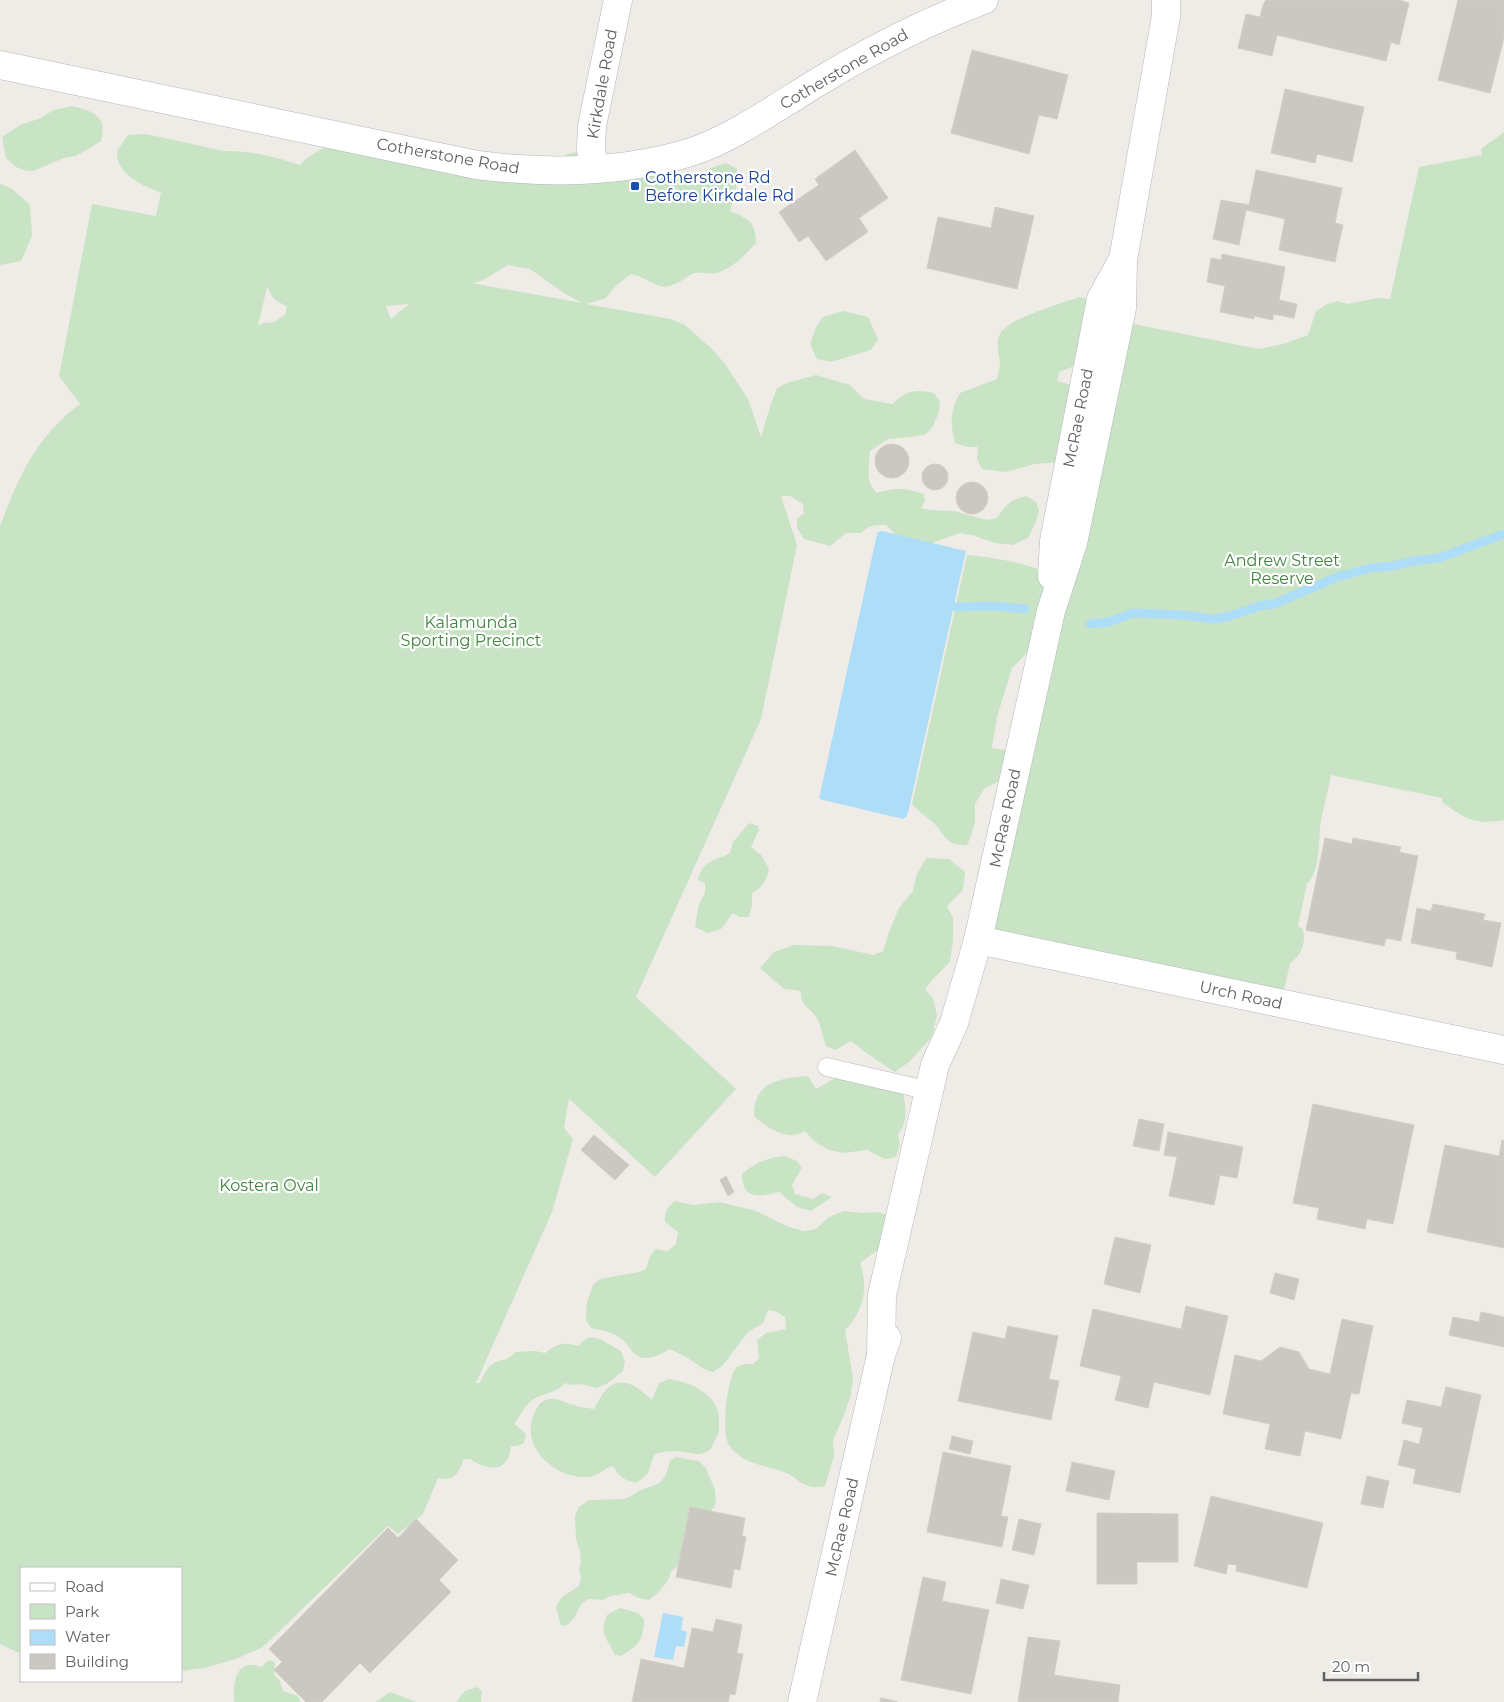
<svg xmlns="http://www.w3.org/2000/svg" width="1504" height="1702" font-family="Montserrat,sans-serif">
	<rect width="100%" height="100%" fill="#efece7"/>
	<g fill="#c8e4c5" fill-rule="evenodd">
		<path d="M72 106C93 111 108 116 101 141L76 156 64 158 33 171 24 170 16 167 6 158 2 137 20 125 38 119 54 110Z"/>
		<path d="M1504 132V820C1476 825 1464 819 1442 802V798L1331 775C1328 790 1324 805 1321 821 1318 839 1321 871 1307 884L1298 926 1303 929C1306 942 1302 955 1290 963L1281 1004 978 940 1119 321 1259 349 1283 344 1308 335 1316 311 1327 304 1338 301 1347 304 1378 298 1390 299 1419 167 1482 155 1481 149Z"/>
		<path d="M146 134 224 151C250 150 276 157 300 165 313 151 325 147 343 142L556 160 568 154 591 149C595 157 599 168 604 174 617 189 652 174 669 171L689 182 698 178 711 168 726 163 737 169V183L730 211C749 219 756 222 756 243 745 255 732 269 716 273 708 275 699 271 692 274 683 279 672 289 660 286 651 283 642 276 631 274L616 286 606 298 586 304 671 319 685 325 713 350 725 364 748 399 761 437 771 404 777 388 787 383 816 375 850 385 864 399 893 404C905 390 916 389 934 393L940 402 939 412 933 426 926 434 912 437 888 439 870 451C869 466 865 483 877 493 896 487 905 488 924 494L925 501 921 508 930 510 954 511 987 520 997 518 1004 508 1013 500 1026 496 1036 502 1039 510 1036 522 1028 538 1013 545 995 543 972 535 960 533 921 547 896 535 886 525C876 525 868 525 861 533H846L830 546 804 539 797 528V518L804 514 803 504 790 496H781L797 545 761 719 636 997 736 1089 655 1177 569 1099 564 1128 573 1139 552 1212 476 1383H480C483 1376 487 1367 494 1363 504 1358 507 1362 515 1352L535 1351 545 1353C558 1343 563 1342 579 1346L582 1342 589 1337 600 1339 621 1351 625 1362 623 1371 608 1383 597 1388 580 1384 571 1385 565 1383C555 1394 546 1392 534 1399 525 1405 520 1416 514 1424L526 1434 524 1443 517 1446H511C509 1473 488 1471 470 1459H464C458 1473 455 1482 438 1478L423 1514 398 1534 388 1526 263 1647 236 1659 204 1668 181 1671V1568H21V1654L0 1644V526C19 476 36 437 80 404L59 376 92 204 156 216 161 192C148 189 123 176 119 163 117 159 117 155 117 151L128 135ZM508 265 530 269 564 293 582 303 472 283 481 281ZM267 287 274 299 287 307 285 315 274 322 263 323 258 326ZM409 304 391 319 386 306Z"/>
		<polygon points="0,184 11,188 30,205 32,236 21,261 0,265"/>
		<path d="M1080 297 1087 299 1077 365 1059 372 1057 381 1079 387 1061 462 1035 464 1006 472 982 469 977 459 978 447H968L955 443C950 424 950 410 960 393L997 379C998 374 1000 368 1000 363 999 353 995 342 1001 332 1009 319 1064 302 1080 297Z"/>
		<polygon points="843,311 868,317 878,339 871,350 831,362 817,359 810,344 816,327 823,317"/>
		<path d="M967 555C991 557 1017 561 1040 570L1045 583 1034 641 1028 652 1012 668 997 717 992 748 1004 750 1012 756 1001 780 984 789 975 804V821L971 836 967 845C945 847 945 832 931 821 924 815 918 811 912 804Z"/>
		<path d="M749 823 758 826 759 830 751 847 761 855 769 869C766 881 763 887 752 893V906L749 917H740L733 913 721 929 707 933 695 927 699 904 705 893V883L698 880C702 860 715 861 730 853L733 842Z"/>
		<path d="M926 858 949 859 965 872 963 890 947 906 953 918V940L950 962 934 978 925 989 933 998 937 1015 932 1037 909 1062 895 1072 869 1055 851 1041 835 1050 826 1046C823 1037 821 1026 817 1018 810 1007 800 1007 801 991L784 989 760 968 774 952 794 945 833 946 873 955 883 951 889 932 899 908 913 891 916 876Z"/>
		<path d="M840 1075 902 1090C906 1104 909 1122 898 1134L900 1146 896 1157 885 1159 867 1150 843 1153 829 1150 815 1142 805 1131C788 1142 767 1128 754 1116 753 1082 780 1078 808 1076L816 1089Z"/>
		<path d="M785 1156 797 1161 802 1168 792 1185 795 1194 813 1199 822 1193 832 1197 811 1211 797 1207 779 1192C759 1197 742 1200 742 1174 754 1163 769 1157 785 1156Z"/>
		<path d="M675 1201 693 1205 720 1202 756 1211 789 1227 804 1231 816 1229 829 1217 844 1211 863 1213 877 1212 888 1215 882 1247 860 1263C869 1287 863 1313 845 1330L853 1378 851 1395 844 1415 833 1440 834 1456 825 1486C813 1488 806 1487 796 1479 793 1477 790 1474 787 1473 767 1466 741 1464 729 1445 721 1432 727 1382 735 1369 739 1364 747 1364 753 1364L759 1358 757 1340 766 1333 786 1329 785 1317 775 1311 768 1310 763 1323 748 1332 723 1365 713 1372 704 1369 689 1359 670 1349C662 1353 654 1359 644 1358 635 1358 630 1347 624 1341 614 1332 604 1331 591 1328L586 1320V1312L587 1302 593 1285 600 1279 639 1272 646 1269 650 1256 655 1249 668 1251 676 1244 678 1232 665 1222C664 1212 667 1208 675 1201Z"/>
		<path d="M669 1379C691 1382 722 1396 719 1423 719 1429 719 1433 716 1438 713 1442 712 1449 708 1451 697 1458 685 1450 674 1451 667 1451 661 1452 655 1454 647 1470 653 1472 636 1483 624 1480 618 1476 613 1466 602 1469 599 1477 585 1477 553 1477 520 1446 534 1414 537 1408 539 1402 546 1400 555 1396 563 1402 571 1404 579 1407 587 1408 594 1409 597 1404 599 1399 602 1395 619 1371 636 1386 652 1400L659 1383Z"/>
		<path d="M676 1457 699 1461 706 1468 715 1490 716 1503 679 1565 671 1571C670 1582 658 1593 649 1600L639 1598 629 1593 610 1596 603 1600 588 1599 581 1604 574 1618 567 1625 561 1626 556 1607 562 1597 579 1586 581 1578 579 1571 581 1562 580 1551 576 1539 575 1516 579 1507 589 1500 625 1499 641 1490 658 1484 665 1477 670 1461Z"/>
		<path d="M620 1608 638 1613 644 1619C644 1641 638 1645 621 1656L615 1655C607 1638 599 1634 607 1615Z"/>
		<path d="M270 1660 275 1662 274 1674 280 1681 283 1691 298 1696 300 1702H234C235 1698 233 1694 234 1690 235 1672 242 1660 262 1667L265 1663Z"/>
		<polygon points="477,1687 482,1691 481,1702 456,1702 465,1691"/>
		<polygon points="390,1692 416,1702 376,1702"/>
	</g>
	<g fill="#aeddf8">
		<polygon points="882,531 966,551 908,813 906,817 903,819 819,799 877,534 878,532"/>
		<polygon points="663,1613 683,1617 681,1630 687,1632 684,1647 676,1646 673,1660 654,1657"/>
	</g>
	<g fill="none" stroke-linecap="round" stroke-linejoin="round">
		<g stroke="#aeddf8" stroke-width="9">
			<polyline points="956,607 995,606 1025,609"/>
			<polyline points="1090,624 1109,622 1133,613 1183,615 1213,619 1227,617 1263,605 1274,604 1337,577 1371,568 1393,566 1414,561 1439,558 1504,534"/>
		</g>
	</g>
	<g fill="#cbc7c3" stroke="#d3cec5">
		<polygon points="1266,0 1399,0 1409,3 1399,45 1391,42 1386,61 1277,35 1272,56 1238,48 1246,14 1260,17 1263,5"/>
		<polygon points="1458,0 1504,0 1504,38 1490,93 1438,80"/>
		<polygon points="972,50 1068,75 1057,119 1039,115 1029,154 951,133"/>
		<polygon points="1285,89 1364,107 1352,162 1317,154 1315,163 1271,153"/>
		<polygon points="855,150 888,198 859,218 868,232 826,261 808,236 799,242 779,212 819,185 815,179"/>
		<polygon points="1256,170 1342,188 1335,223 1343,225 1335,262 1279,250 1285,219 1246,210 1239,245 1213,239 1221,200 1249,205"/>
		<polygon points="995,207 1034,216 1017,289 927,268 938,217 991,228"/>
		<polygon points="1222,254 1285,267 1279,300 1297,304 1294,318 1273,314 1273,320 1254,316 1254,319 1220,312 1225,286 1207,282 1211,258 1221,260"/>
		<circle cx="892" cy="461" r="17"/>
		<circle cx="935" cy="477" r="13"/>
		<circle cx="972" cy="498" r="16"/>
		<polygon points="1325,838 1352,844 1353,838 1401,847 1399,852 1418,856 1401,941 1386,938 1384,946 1306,930"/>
		<polygon points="1433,904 1485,914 1483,920 1501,923 1492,967 1456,959 1457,952 1411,943 1417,908 1431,911"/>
		<polygon points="1313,1104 1414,1125 1393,1224 1367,1219 1365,1229 1317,1219 1319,1208 1293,1203"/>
		<polygon points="1139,1119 1164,1124 1159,1151 1133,1146"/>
		<polygon points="1168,1132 1243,1147 1237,1178 1220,1175 1214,1205 1169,1196 1177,1157 1164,1155"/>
		<polygon points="594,1135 629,1165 615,1180 581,1150"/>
		<polygon points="1502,1140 1504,1141 1504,1248 1427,1232 1445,1145 1499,1156"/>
		<polygon points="726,1176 734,1192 728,1196 720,1180"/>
		<polygon points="1115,1237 1151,1245 1140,1293 1104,1284"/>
		<polygon points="1275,1273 1299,1279 1294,1300 1270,1293"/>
		<polygon points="1186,1306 1228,1316 1210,1395 1154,1382 1148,1408 1115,1400 1121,1376 1080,1366 1093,1309 1181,1329"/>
		<polygon points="1481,1312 1504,1317 1504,1347 1449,1335 1453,1317 1479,1322"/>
		<polygon points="1342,1319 1373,1326 1359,1394 1351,1393 1341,1439 1305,1431 1300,1456 1265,1449 1270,1424 1223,1414 1235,1355 1261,1361 1280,1347 1299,1352 1309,1369 1330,1374"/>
		<polygon points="1008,1326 1058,1336 1049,1379 1059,1381 1051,1420 958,1401 973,1332 1005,1339"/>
		<polygon points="1446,1387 1481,1395 1460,1493 1413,1483 1416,1469 1398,1465 1404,1440 1419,1444 1423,1428 1402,1423 1407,1400 1441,1407"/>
		<polygon points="952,1436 973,1441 970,1454 949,1449"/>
		<polygon points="943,1452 1011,1466 1001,1516 1008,1517 1002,1547 927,1532"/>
		<polygon points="1072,1462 1115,1471 1109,1500 1066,1491"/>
		<polygon points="1367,1476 1389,1481 1383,1508 1361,1504"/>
		<polygon points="1211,1496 1323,1523 1307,1588 1236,1571 1237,1565 1228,1564 1226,1574 1194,1566"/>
		<polygon points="690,1507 745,1518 742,1536 746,1537 740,1570 734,1569 731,1588 676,1577"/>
		<polygon points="1097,1513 1178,1514 1178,1562 1137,1562 1137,1584 1097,1584"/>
		<polygon points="416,1519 458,1560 439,1580 451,1592 370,1673 360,1663 322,1702 306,1702 274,1670 282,1662 269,1649 388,1528 398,1538"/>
		<polygon points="1019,1519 1041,1524 1034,1555 1012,1550"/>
		<polygon points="923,1577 946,1582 942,1601 989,1610 971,1694 901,1680"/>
		<polygon points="1001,1579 1029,1585 1023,1609 996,1603"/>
		<polygon points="716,1619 742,1625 737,1653 743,1654 735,1695 730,1694 728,1702 632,1702 641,1659 684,1668 692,1628 713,1632"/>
		<polygon points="1028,1637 1060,1641 1054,1675 1120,1685 1118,1702 1018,1702"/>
		<polygon points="881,1698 898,1702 880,1702"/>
	</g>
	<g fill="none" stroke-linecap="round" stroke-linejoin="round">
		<defs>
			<polyline id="lane" points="827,1067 930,1091"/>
			<g id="street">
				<polyline points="594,168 591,149 592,126 618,0"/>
				<polyline points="1052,576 1054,541 1101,299 1121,263"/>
				<polyline points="978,940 1504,1050"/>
				<polyline points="881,1355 882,1295 935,1065 954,1023 978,940 1051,611 1073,543 1122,308 1123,260 1166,16 1166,0"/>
				<polyline points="802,1702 881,1355 887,1338"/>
			</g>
			<path id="secondary" d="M0 65 477 165C546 174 624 173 691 152 732 139 780 105 818 82 871 50 925 22 984 0"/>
		</defs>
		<use href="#lane" stroke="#b4b7ba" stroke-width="19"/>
		<use href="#street" stroke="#b4b7ba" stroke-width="29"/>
		<use href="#secondary" stroke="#b3b6ba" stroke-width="29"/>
		<use href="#lane" stroke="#fff" stroke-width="18"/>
		<use href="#street" stroke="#fff" stroke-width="28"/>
		<use href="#secondary" stroke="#fff" stroke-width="28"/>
	</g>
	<rect fill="#1a4fb4" stroke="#fff" stroke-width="2" x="630" y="181" width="10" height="10" rx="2.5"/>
	<g text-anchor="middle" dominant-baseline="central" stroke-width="4.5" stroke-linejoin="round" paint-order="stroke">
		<g font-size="16" fill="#5e6265" stroke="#fff">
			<text transform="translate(844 69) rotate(-30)">Cotherstone Road</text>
			<text transform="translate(602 84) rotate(-80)">Kirkdale Road</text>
			<text transform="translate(448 156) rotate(10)">Cotherstone Road</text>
			<text transform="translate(1078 418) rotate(-79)">McRae Road</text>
			<text transform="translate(1005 818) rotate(-78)">McRae Road</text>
			<text transform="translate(1241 995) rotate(12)">Urch Road</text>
			<text transform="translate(842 1527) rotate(-77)">McRae Road</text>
		</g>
		<g font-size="16" fill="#164399" stroke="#fff" text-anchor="start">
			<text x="645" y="177">Cotherstone Rd<tspan x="645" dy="18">Before Kirkdale Rd</tspan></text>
		</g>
		<g font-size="16" fill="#3f853e" stroke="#fff">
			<text x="1282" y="560">Andrew Street<tspan x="1282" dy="18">Reserve</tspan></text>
			<text x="471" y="622">Kalamunda<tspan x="471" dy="18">Sporting Precinct</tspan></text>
			<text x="269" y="1185">Kostera Oval</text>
		</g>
	</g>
	<rect x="20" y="1567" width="162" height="115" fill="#ffffff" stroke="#bfc0c1"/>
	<rect x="30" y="1583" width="25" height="8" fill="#ffffff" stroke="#bfc0c1"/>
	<text x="65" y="1592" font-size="15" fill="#5e6265">Road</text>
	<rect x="30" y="1604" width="25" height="15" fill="#c8e4c5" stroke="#bfc0c1"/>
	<text x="65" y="1617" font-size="15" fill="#5e6265">Park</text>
	<rect x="30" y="1630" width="25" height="15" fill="#aeddf8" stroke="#bfc0c1"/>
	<text x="65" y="1642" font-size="15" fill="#5e6265">Water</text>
	<rect x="30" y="1654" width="25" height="15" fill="#cbc7c3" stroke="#bfc0c1"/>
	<text x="65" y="1667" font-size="15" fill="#5e6265">Building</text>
	<path d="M1324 1672v8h94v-8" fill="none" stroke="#5e6265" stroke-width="2.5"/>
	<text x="1332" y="1672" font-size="15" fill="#5e6265" stroke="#ffffff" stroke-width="4" paint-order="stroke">20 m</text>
</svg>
